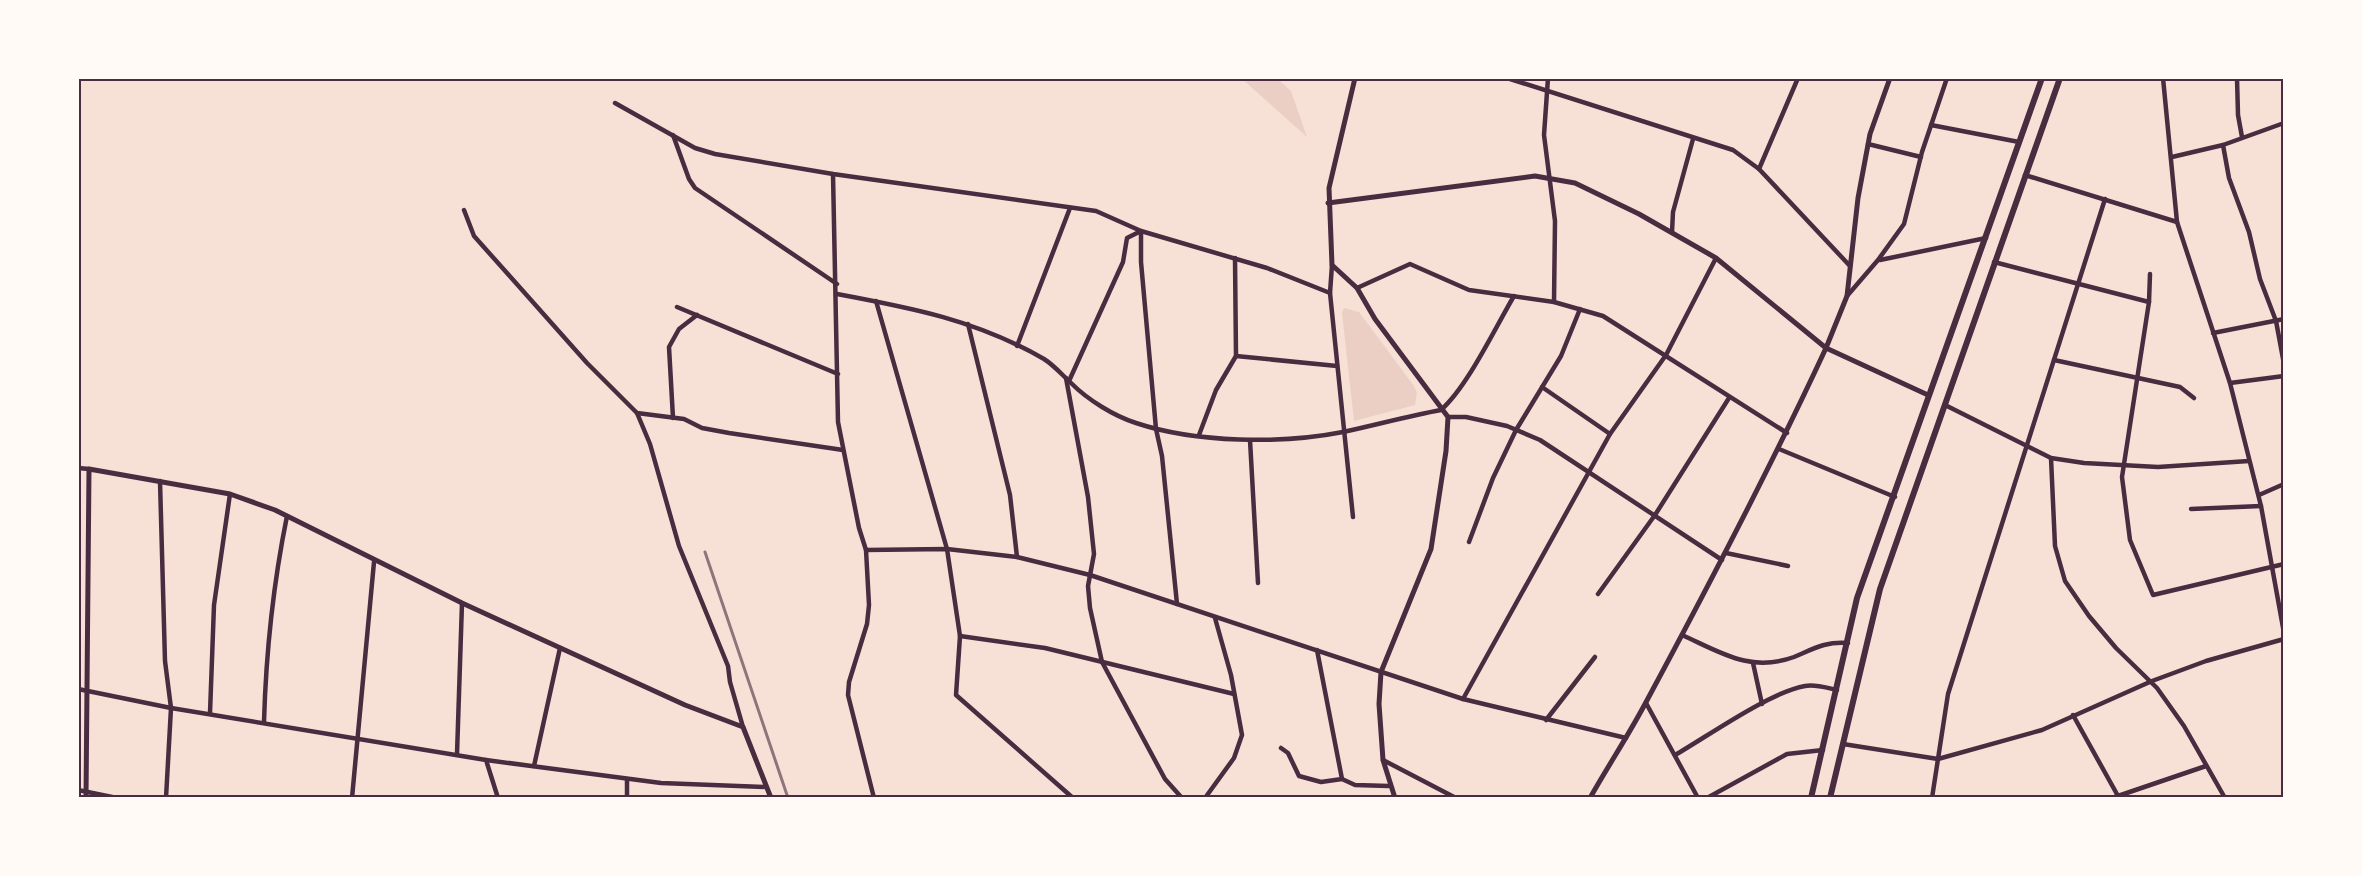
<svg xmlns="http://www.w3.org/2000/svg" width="2362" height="876" font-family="Manrope,sans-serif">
	<rect width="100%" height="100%" fill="#f7e1d7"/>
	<g fill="#ebcfc5">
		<polygon points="1241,78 1277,78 1291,91 1307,137"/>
		<polygon points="1344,308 1359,312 1414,386 1417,393 1415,405 1354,421 1342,313"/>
	</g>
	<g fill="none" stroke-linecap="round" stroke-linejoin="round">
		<g stroke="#4a2c40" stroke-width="4.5">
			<polyline points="1507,78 1733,150 1759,169 1850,266"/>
			<polyline points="1548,78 1544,135 1555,221 1554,302"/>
			<polyline points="2163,78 2177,222 2230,383 2261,506 2284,633"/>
			<polyline points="2237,78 2238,115 2242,137"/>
			<polyline points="615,103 695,148 715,154 833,174 1096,211 1141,231 1267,268 1330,293"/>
			<polyline points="1931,125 2019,142"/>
			<polyline points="673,135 689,179 695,188 837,284"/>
			<polyline points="1868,144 1921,157"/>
			<polyline points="2223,145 2229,178 2249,232 2260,279 2276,321 2284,364"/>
			<polyline points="2172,157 2223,145 2284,123"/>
			<polyline points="1759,169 1798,78"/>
			<polyline points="833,174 838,422 859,528 866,550 869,605 867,624 849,682 848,695 874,798"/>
			<polyline points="2025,175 2177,222"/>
			<polyline points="464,210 474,236 587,363 637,413 684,419 702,428 729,433 843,450"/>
			<polyline points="1672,232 1673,212 1693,139"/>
			<polyline points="1880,260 1986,238"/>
			<polyline points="1994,262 2149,302"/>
			<polyline points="1332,265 1330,293 1353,517"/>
			<polyline points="2150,274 2149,302 2122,477 2130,540 2153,595 2284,564"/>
			<polyline points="1357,288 1410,264 1469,290 1554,302 1603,316 1787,433"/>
			<path d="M837 294C912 308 976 320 1044 359 1055 366 1062 375 1071 383 1088 400 1114 416 1136 423 1196 443 1282 444 1343 432 1376 425 1408 416 1441 410 1468 386 1495 328 1514 296"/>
			<polyline points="1847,296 1878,260 1904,224 1922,152 1947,78"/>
			<polyline points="876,301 947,549 960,636 956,695 1073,798"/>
			<polyline points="677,307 838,374"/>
			<polyline points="968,324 1010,495 1017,557"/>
			<polyline points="2213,333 2284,319"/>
			<polyline points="1017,346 1070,208"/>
			<polyline points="1236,356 1337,366"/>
			<polyline points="2054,360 2180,387 2194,398"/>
			<polyline points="1066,378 1088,497 1094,554 1088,586 1090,608 1102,662 1165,779 1182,798"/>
			<polyline points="1069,381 1123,262 1127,238 1141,231 1141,262 1156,429 1162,456 1177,604"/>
			<polyline points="2230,383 2284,376"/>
			<polyline points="1542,387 1610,434"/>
			<polyline points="1945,405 2051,458 2084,463 2158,467 2249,461"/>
			<polyline points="637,413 650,444 679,546 728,666 730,682 743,727"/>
			<polyline points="1448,417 1466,417 1507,426 1540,440 1722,560"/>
			<polyline points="673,418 669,347 679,329 697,315"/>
			<polyline points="1199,435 1216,390 1236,356 1235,258"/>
			<polyline points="1250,440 1258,583"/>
			<polyline points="1779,449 1895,497"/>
			<polyline points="2051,458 2055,546 2065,581 2089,616 2116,648 2157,688 2184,726 2225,798"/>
			<polyline points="78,468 89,469"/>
			<polyline points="160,481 165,661 171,708 166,798"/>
			<polyline points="2259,495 2284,484"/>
			<polyline points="2191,509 2261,506"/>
			<polyline points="1469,542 1493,478 1516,430 1561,356 1580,309"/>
			<polyline points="866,550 947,549 1017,557 1090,575 1463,699 1626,738"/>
			<polyline points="1726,553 1788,566"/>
			<polyline points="1598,594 1655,515 1729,398"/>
			<path d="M1682 635C1720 652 1750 673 1794 657 1813 649 1826 641 1848 643"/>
			<polyline points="960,636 1045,648 1234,694"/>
			<polyline points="1753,663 1762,704"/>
			<polyline points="78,689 171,708 486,760 498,798"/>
			<polyline points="1463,699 1610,434 1666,355 1716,258"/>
			<polyline points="1646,703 1698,798"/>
			<polyline points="210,713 214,605 230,494"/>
			<polyline points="2073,715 2118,796"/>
			<polyline points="1546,720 1595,657"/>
			<path d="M264 722C266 652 273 585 287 516"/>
			<polyline points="1843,744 1938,759 2042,730 2152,681 2206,661 2284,639"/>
			<polyline points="1281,748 1288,753 1299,776 1321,782 1342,779 1317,650"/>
			<polyline points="457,754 462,603"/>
			<path d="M1675 755C1708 736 1770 692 1805 686 1816 684 1827 688 1837 690"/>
			<polyline points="486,760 661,783 766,787"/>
			<polyline points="1383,760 1456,798"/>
			<polyline points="534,766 560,648"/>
			<polyline points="1342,779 1355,785 1389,786"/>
			<polyline points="78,790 117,798"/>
			<polyline points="352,798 374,562"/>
			<polyline points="627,798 627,779"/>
			<polyline points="1205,798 1234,758 1242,735 1231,675 1215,618"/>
			<polyline points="1707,798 1787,754 1823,750"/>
			<polyline points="1932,798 1948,694 2105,199"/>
			<polyline points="2112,798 2206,766"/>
			<polyline points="2281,798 2284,797"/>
		</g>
		<g stroke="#4a2c40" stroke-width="5">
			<polyline points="1355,78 1329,188 1332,265 1357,288 1375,319 1448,417 1446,451 1431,549 1381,672 1379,704 1383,760 1395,798"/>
			<polyline points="1890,78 1870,134 1858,198 1847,296 1826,348 1928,395"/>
			<path d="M1328 203 1535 176 1575 183 1639 214 1716 258 1826 348C1770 469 1708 587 1645 704 1628 736 1608 766 1590 798"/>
			<polyline points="86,798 89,469 230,494 275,510 462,603 685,705 743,727 771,798"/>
		</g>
		<g stroke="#4a2c40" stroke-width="6">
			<polyline points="1811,798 1857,598 2042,78"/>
			<polyline points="1830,798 1880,589 2060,78"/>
		</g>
		<polyline stroke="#8f747c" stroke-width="3" points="705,552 788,798"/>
	</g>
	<rect width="2362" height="876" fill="none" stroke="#fffaf5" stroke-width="159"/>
	<rect x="80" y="80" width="2202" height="716" fill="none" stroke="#4a2c40" stroke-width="2"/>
</svg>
